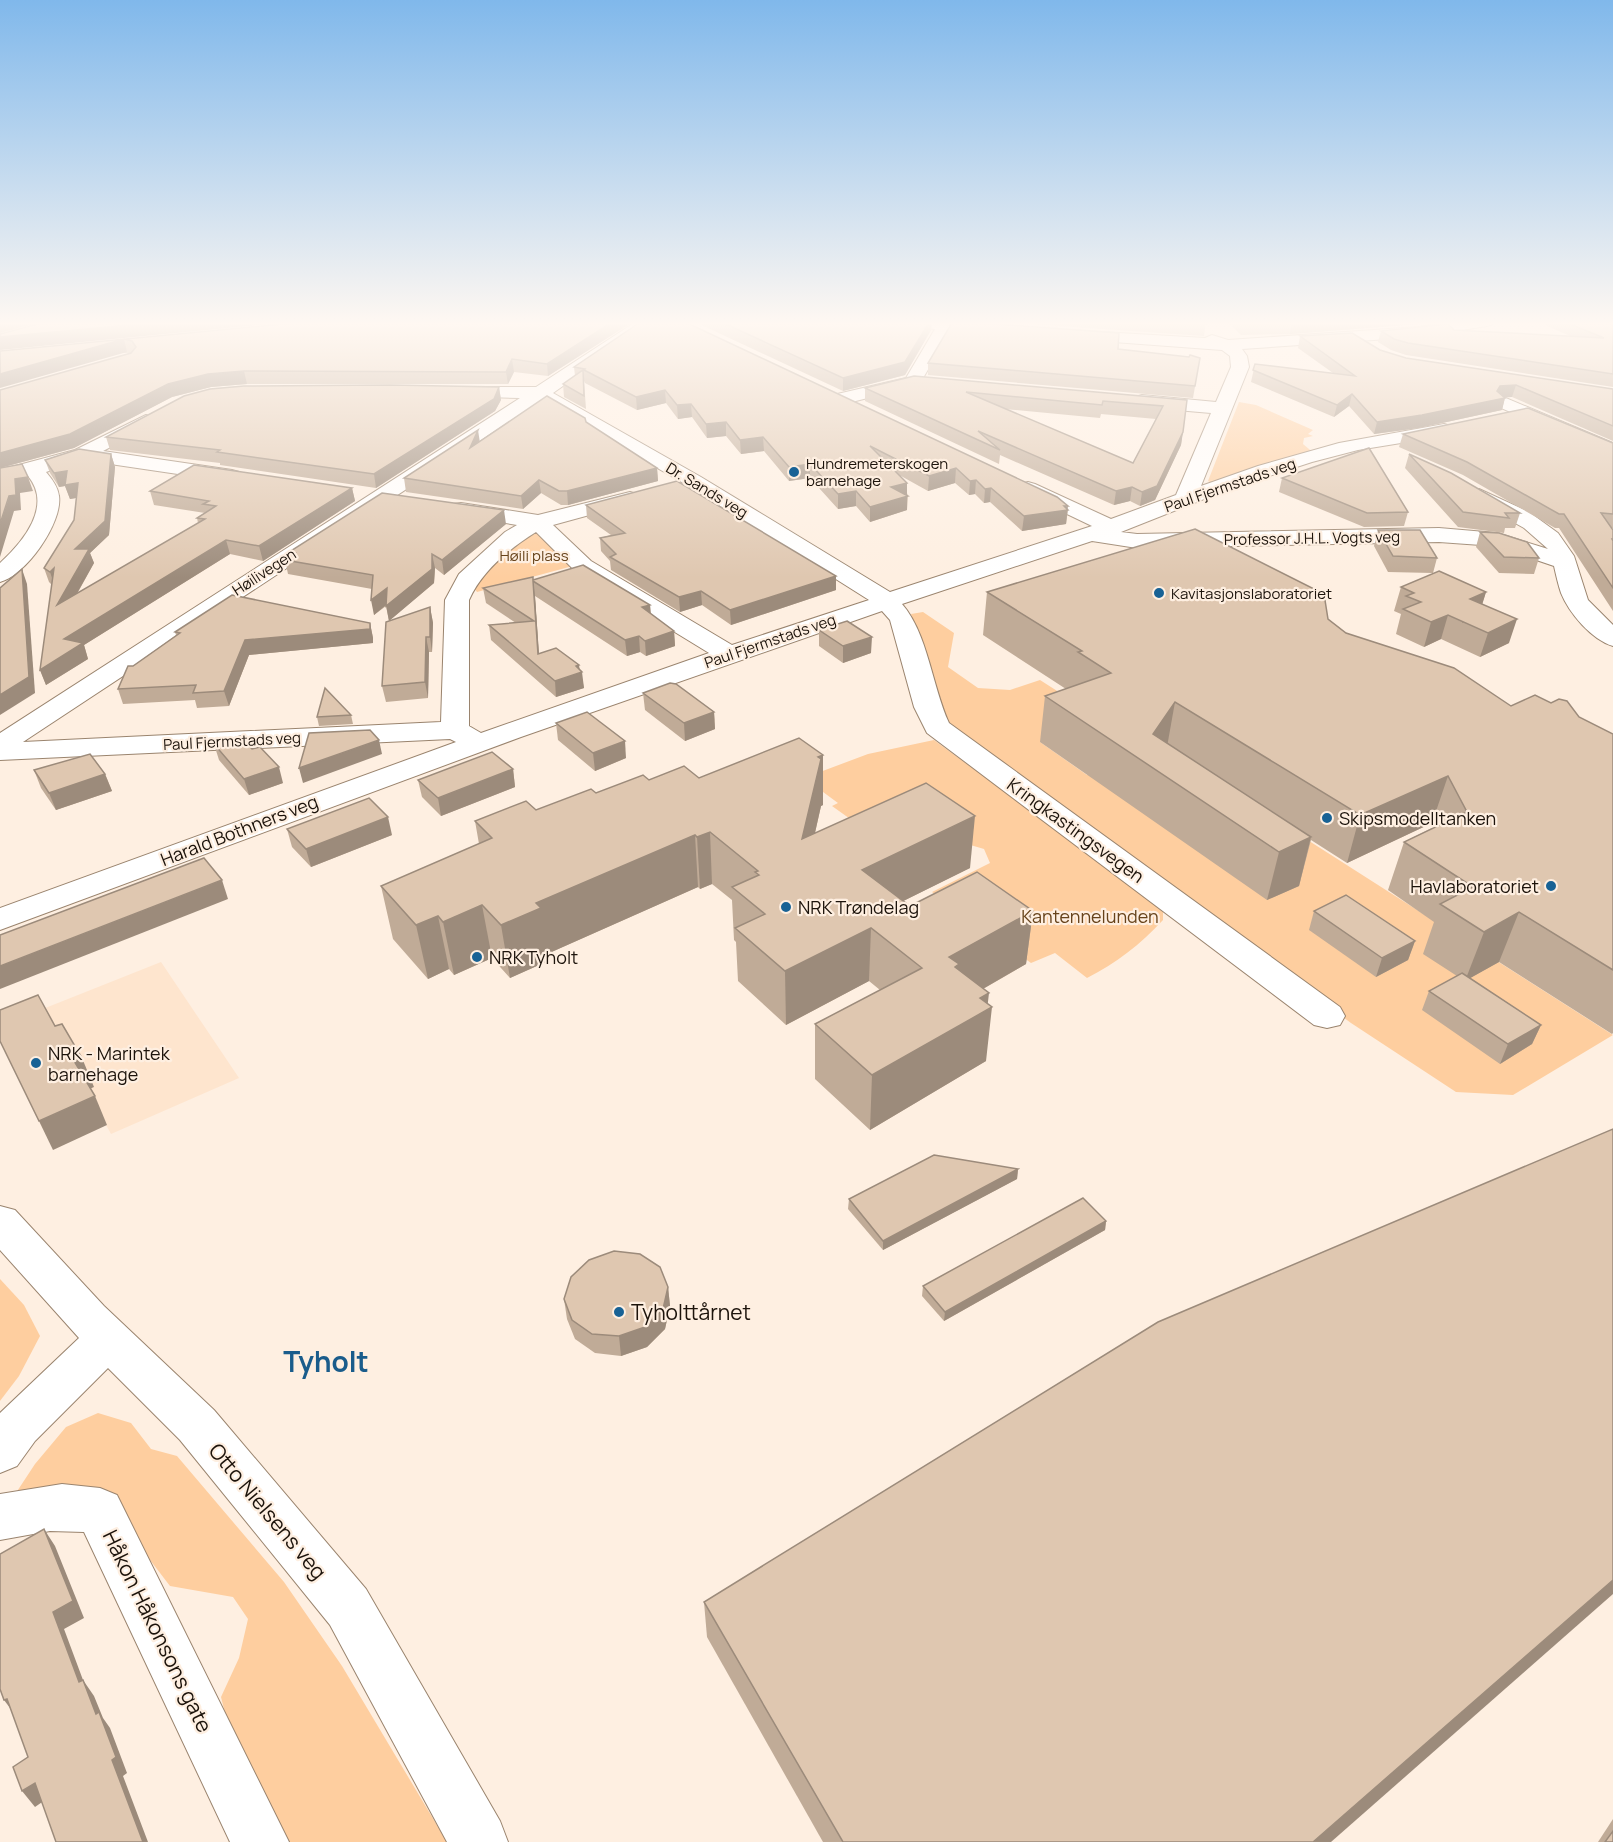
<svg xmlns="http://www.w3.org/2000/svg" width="1613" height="1842" font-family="Manrope,sans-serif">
	<rect width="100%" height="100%" fill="#feefe1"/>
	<polygon fill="#fee5ce" points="161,962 239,1078 111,1134 87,1090 0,1026"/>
	<g fill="#fece9f" fill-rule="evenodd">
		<polygon points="1239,402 1256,405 1313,430 1308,434 1313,436 1304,438 1303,444 1316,455 1220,487 1208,481"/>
		<polygon points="538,531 571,564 569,567 477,592 474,588 479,577 529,533"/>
		<path d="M923 612 954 633 948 667 978 688 1010 690 1040 680 1101 719 1242 798 1613 1035 1513 1095 1456 1092 1351 1023 948 727 938 706 911 614ZM1040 742 1116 763 1087 775Z"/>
		<path d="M934 740 1163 907V920C1140 945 1116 963 1087 978L1055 953 1031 963 932 892 990 863 984 849 967 844 888 846 832 806 838 803 804 778 868 754Z"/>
		<polygon points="0,1279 24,1305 40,1336 19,1376 0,1401"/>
		<polygon points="98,1413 131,1423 151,1449 177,1456 284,1582 342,1666 447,1842 278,1842 233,1745 221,1697 239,1658 248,1619 233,1597 170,1586 137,1543 10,1502 35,1464 66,1427"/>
	</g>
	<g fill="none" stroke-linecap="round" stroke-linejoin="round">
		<defs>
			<g id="minor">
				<path d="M637 321H655L553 393 701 477 890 592 1092 526 1021 492 1018 488 1021 484 1028 482 1035 484 1111 519 1176 495 1211 413 1142 407 1135 405 1133 401 1135 397 1142 395 1216 402 1231 367 1230 356 1222 350 1073 339 1067 338 1065 334 1067 330 1205 338 1212 335 1228 340 1418 327 1459 321H1495L1493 324 1487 326 1418 337 1242 349 1247 356 1249 367 1201 486 1258 466 1339 443 1444 424 1451 426 1454 430 1451 434 1444 436 1358 450 1312 462 1232 488 1121 532 1137 534 1439 528 1497 533 1548 549 1524 528 1472 499 1468 495 1472 491 1479 489 1529 512 1558 533 1574 556 1588 600 1613 625V646C1592 640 1569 613 1561 593 1558 584 1556 575 1554 566L1495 546 1439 542 1137 548 1092 541 902 604C928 634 932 686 949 723L1340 1007 1345 1016 1340 1025 1327 1028 1314 1025 927 733 914 707 890 620 882 611 521 737 0 930V908L456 742 450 739 0 760V733L520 398 456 396 450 395 447 391 450 387H536ZM540 401 687 485 869 600 732 645 591 561 553 525 637 502 641 498 637 494 630 492 538 515 461 503 453 504 450 509 453 514 517 525 505 532 459 574 445 600 441 722 23 742ZM536 532 575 571 709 653 481 733 469 726V600C482 571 509 549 536 532Z"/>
				<path d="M892 321C909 319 993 317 1002 328L994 333 951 330 919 385 840 405 833 403 831 399 833 395 906 378 935 329 900 326Z"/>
				<polygon points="1463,380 1613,443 1613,456 1457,389 1454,385 1457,381"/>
				<path d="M146 415 153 417 156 421 153 425 103 451 232 470 239 472 242 476 239 480 232 482 83 460 46 472C52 479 58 487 59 496 63 523 25 576 0 582V563C23 542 53 506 28 476L0 482V470L75 450Z"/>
				<polygon points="0,1206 15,1210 104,1306 214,1410 366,1589 500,1821 508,1842 447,1842 330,1625 180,1440 108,1368 35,1441 17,1466 0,1473 0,1413 79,1338 0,1250"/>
				<polygon points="62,1484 100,1488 117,1495 289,1842 230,1842 84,1532 50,1531 0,1540 0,1494"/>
			</g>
		</defs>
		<use href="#minor" stroke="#9a846e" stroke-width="2"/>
		<use href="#minor" fill="#fff" fill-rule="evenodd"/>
	</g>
	<g fill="#c0ab97" fill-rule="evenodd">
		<polygon points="315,321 634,321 548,376 514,372 508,384 247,384 211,387 172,397 74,448 0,468 131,353 0,351"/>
		<polygon points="642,321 1067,509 1068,510 1066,524 1022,531 990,502 984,503 975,494 969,495 955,483 928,491 901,476 908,496 907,510 870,522 856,506 838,509 810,478 789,481 764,451 741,454 726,436 707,438 692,417 678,419 666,403 637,410 585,383 584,381 586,409 564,397 563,384 575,376 574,367"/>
		<polygon points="693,321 932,321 931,330 905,375 843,391"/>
		<polygon points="985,321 1206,321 1204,336"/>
		<polygon points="1227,321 1433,321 1432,323 1290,334 1241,335"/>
		<polygon points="1546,321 1613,321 1613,387 1406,355 1391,350 1378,342 1381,331 1454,330 1570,336 1545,325"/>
		<polygon points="1300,336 1380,350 1406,358 1613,389 1613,441 1512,397 1505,397 1502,410 1419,428 1374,434 1349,406 1334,417 1251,382 1255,364 1333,373 1298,348"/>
		<polygon points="1118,349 1200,358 1193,398 928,375 928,363"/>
		<polygon points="499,387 501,400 495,411 376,488 220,465 220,463 110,450 106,437"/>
		<path d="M865 388 1187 400 1181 445 1155 500 1140 506 1130 501 1114 505 1000 455 999 464 865 401ZM1005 409 1100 418 1101 414 1156 419 1133 463Z"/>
		<polygon points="586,423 657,468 658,481 568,505 561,505 541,493 523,509 406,492 404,478 480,441"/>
		<polygon points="1403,434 1613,443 1613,528 1611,528 1613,530 1613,611 1559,528 1555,528 1463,475 1399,447"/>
		<polygon points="111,454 115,467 109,535 90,553 94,563 77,594 198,523 197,518 205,513 154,505 150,491 352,488 355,501 263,561 230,554 84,645 88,659 46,685 40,670 52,585 49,582 44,568 74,520 76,498 70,499 65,486 59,487 50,473 45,460"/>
		<polygon points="1409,454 1520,513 1515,528 1505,528 1504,533 1458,527 1405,468"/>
		<polygon points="1282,478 1408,512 1404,526 1364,527 1279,492"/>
		<polygon points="586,505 836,590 731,625 702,605 680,612 611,570 610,561 601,551 600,538 611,535 587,518"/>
		<polygon points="506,524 444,575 435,568 434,583 389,621 386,606 374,615 372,589 288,574 285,560 290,556 289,552"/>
		<polygon points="1378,530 1437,558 1433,573 1388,572 1374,546"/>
		<polygon points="1480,532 1539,558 1534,574 1499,573 1476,547"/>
		<polygon points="533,579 650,605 651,614 674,631 675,646 646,656 640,652 627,656 535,596 539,654 579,665 584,688 556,697 491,640 489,625 516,623 486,603 483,588"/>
		<polygon points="1401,587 1486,592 1482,604 1509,643 1480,657 1441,639 1424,647 1396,634 1401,614 1394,611"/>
		<polygon points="987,592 1328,619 1346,633 1511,706 1579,717 1613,734 1613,1033 1612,1034 1499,962 1470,978 1541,1025 1532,1044 1500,1064 1422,1010 1429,991 1457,976 1423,954 1434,922 1388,890 1404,842 1434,827 1432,823 1347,863 1311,840 1299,886 1267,900 1040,742 1045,696 1066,689 983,635"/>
		<polygon points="430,607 433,623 432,652 429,652 428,698 386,702 382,686"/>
		<polygon points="370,623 373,638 373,643 249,655 229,706 197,708 195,700 123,704 118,689 133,666 176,635 175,632"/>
		<polygon points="819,630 871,653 843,663 819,646"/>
		<polygon points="643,693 714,712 715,729 685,741 645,710"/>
		<polygon points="351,715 353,724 319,726 317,717"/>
		<polygon points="556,723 626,758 595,771 558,740"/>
		<polygon points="214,744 283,783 249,795 219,760"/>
		<polygon points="513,769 515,787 441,816 422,797 418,780"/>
		<polygon points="34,770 105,774 112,791 56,810 41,788"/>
		<polygon points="699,778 823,805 821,806 815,833 970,868 903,901 910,906 1033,911 1026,964 983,989 987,1004 986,1061 870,1130 815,1079 815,1024 880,990 869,981 786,1025 738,981 736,942 734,940 732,900 712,884 700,889 698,887 547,954 548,961 510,978 492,958 454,975 449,969 428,979 393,939 381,886 479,844 475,821 536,810 596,793 649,780"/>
		<polygon points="287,829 392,835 311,867 292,847"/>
		<polygon points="1314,911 1415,941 1408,960 1376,977 1309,930"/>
		<polygon points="1018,1169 1017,1179 883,1250 848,1209 849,1199"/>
		<polygon points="1106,1221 1105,1230 944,1321 922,1296 923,1286"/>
		<polygon points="668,1287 670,1306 665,1329 647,1347 621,1356 595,1353 575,1339 567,1319 564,1299"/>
		<polygon points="704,1602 1331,1842 823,1842 707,1637"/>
		<polygon points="1613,1819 1613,1842 1598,1842"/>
	</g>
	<g fill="#9c8b7b">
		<polygon points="0,321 45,321 0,333"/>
		<polygon points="172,321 299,321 0,350 0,337"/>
		<polygon points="614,321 634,321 548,376 547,364"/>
		<polygon points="930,321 932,321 931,330 905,375 843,391 843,378"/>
		<polygon points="1292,321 1433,321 1432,323 1290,334"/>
		<polygon points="124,339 127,352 0,388 0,374"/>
		<polygon points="512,359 514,372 508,384 506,372"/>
		<polygon points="244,371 247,384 211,387 172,397 74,448 0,468 0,453 168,384 208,374"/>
		<polygon points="1516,385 1512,397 1496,398 1505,398 1502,410 1419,428 1374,434 1377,422 1500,386"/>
		<polygon points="499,387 501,400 495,411 376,488 374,474"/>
		<polygon points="665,390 666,403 637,410 636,397"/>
		<polygon points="1352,394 1349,406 1334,417 1337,405"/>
		<polygon points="691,404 692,417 678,419 677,405"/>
		<polygon points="726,422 726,436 707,438 706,424"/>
		<polygon points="478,430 480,443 470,448"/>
		<polygon points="1183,432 1181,445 1155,500 1140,506 1142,492"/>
		<polygon points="763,437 764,451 741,454 740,440"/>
		<polygon points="111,454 115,467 109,535 90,553 94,563 62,620 57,605 75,549"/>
		<polygon points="810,464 810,478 789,481 789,467"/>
		<polygon points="657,468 658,481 568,505 567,491"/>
		<polygon points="956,468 955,483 928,491 929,476"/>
		<polygon points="67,471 78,483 82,497 70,499 65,486 59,487 54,473"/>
		<polygon points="28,477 33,491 20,493 21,510 14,511 0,557 0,524 15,479"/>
		<polygon points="539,480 541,493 523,509 521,496"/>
		<polygon points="976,480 975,494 969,495 970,481"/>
		<polygon points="907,483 907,510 870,522 870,507 891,487"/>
		<polygon points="1132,487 1130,501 1114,505 1116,491"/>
		<polygon points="352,488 355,501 263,561 259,546"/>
		<polygon points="991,488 990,502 984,503 985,489"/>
		<polygon points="856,491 856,506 838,509 838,494"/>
		<polygon points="1068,506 1066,524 1022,531 1024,516"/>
		<polygon points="504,510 506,524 444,575 442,560"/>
		<polygon points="226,540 230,554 84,645 88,659 46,685 40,670 64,639"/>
		<polygon points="432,554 435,568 434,583 389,621 386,605 374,615 371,600"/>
		<polygon points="54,568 55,587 50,572"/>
		<polygon points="22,569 27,584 35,693 0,715 0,695"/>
		<polygon points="836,576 836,590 731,625 730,610"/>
		<polygon points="533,581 535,596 540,670 538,654"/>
		<polygon points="701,591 702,605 680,612 679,597"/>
		<polygon points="1486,592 1479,615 1462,623 1470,599"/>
		<polygon points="650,605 651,620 642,607"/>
		<polygon points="430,607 433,623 432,652 430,637"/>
		<polygon points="1448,615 1441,639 1424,647 1431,622"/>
		<polygon points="1517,619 1509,643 1480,657 1488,633"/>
		<polygon points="370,623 373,638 373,643 249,655 229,706 224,691 245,640"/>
		<polygon points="674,631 675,646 646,656 645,641"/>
		<polygon points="639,636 640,652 627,656 625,640"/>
		<polygon points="426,637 429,652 428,698 425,682"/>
		<polygon points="872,637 871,653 843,663 843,646"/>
		<polygon points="579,665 579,673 582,672 584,688 556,697 555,681 576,666"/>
		<polygon points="1175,702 1167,747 1153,734"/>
		<polygon points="714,712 715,729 685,741 684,723"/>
		<polygon points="379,740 382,754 303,783 299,768"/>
		<polygon points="625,741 626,758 595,771 593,753"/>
		<polygon points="823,755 823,805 821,806 802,890 802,839 818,757"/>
		<polygon points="279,767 283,783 249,795 244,779"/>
		<polygon points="513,769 515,787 441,816 438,798"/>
		<polygon points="105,774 112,791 56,810 49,793"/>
		<polygon points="1448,776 1432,823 1347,863 1360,815"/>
		<polygon points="975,816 970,868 861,922 862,870"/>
		<polygon points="388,817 392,835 311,867 306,849"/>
		<polygon points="710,832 712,884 700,889 697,837"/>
		<polygon points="695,835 698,887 547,954 548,961 510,978 501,925 536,903"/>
		<polygon points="1311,837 1299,886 1267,900 1279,852"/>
		<polygon points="222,880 228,899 0,989 0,966"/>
		<polygon points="482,905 492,958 454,975 443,922"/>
		<polygon points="1033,911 1026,964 955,1005 949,957"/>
		<polygon points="1519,912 1499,962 1465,981 1484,932"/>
		<polygon points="438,916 449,969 428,979 416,925"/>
		<polygon points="871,928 869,981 786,1025 785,971"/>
		<polygon points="1415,941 1408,960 1376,977 1382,958"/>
		<polygon points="989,993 987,1010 992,1007 986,1061 870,1130 872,1075 980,998"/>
		<polygon points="1541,1025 1532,1044 1500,1064 1508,1044"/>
		<polygon points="82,1058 94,1087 87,1090 74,1061"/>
		<polygon points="95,1096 107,1125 53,1150 39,1121"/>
		<polygon points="1018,1169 1017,1179 883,1250 883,1241"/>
		<polygon points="1106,1221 1105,1230 944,1321 945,1312"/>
		<polygon points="668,1287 670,1306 665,1329 647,1347 621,1356 619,1336"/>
		<polygon points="44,1529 55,1546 84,1618 64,1629 83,1680 94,1696 103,1718 110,1728 127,1773 123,1776 148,1842 143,1842 112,1760 96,1714 79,1682 53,1612"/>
		<polygon points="1613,1580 1613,1594 1331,1842 1313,1842"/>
		<polygon points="7,1699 16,1716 4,1700"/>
		<polygon points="35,1783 48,1798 35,1807 22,1791"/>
	</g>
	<g fill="#dfc7b0" stroke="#9c8b7b" stroke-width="1.5" fill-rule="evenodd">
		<polygon points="49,321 172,321 0,337 0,334"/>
		<polygon points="315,321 614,321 547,364 512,359 506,372 244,371 208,374 168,384 70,434 0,453 0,390 131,353 136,347 132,341 124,339 0,374 0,351"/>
		<polygon points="642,321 683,321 1057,497 1068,506 1064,506 1068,510 1024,516 991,488 985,489 976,480 970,481 956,468 929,476 870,446 907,483 891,487 908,496 870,507 856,491 838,494 810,464 789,467 763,437 740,440 726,422 706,424 691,404 677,405 665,390 636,397 584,370 585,369 574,367"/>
		<polygon points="719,321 930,321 905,362 843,378"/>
		<polygon points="953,321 1119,333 1118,349 1189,357 1190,355 1200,358 1195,386 928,363"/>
		<polygon points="1161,321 1206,321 1206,324"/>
		<polygon points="1241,321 1305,321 1243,323"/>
		<polygon points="1563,321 1613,321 1613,374 1408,343 1394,339 1381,331 1448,324 1454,330 1604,338"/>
		<polygon points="1352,333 1380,350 1406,358 1613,389 1613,426 1516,385 1500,386 1497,391 1505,398 1422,415 1377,422 1352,394 1337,405 1253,370 1255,364 1355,376 1300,336"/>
		<polygon points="583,370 584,396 563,384"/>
		<path d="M914 376 1187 400 1183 432 1157 486 1142 492 1132 487 1116 491 978 431 1000 450 865 388ZM966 392 1102 405 1103 401 1163 406 1133 463Z"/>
		<polygon points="390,385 499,387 494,399 374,474 217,452 220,450 106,437 184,396 210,389 244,386"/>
		<polygon points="547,396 585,418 586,422 657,468 567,491 559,491 539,480 521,496 404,478 478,430 470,448"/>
		<polygon points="1528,408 1613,443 1613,514 1601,513 1613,530 1613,539 1612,539 1613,541 1613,588 1564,514 1559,514 1467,462 1403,434"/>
		<polygon points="1369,448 1408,512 1367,513 1282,478"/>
		<polygon points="79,449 111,454 105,521 75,549 89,549 57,605 205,519 197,518 216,506 203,504 209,501 150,491 194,465 352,488 259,546 226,540 64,639 83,643 40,670 54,568 50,572 44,568 74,520 78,483 65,485 67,471 54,473 45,460"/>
		<polygon points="1409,454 1451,473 1520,513 1505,513 1509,518 1463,512"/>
		<polygon points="22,464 28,477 15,479 16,495 9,496 0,524 0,468"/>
		<polygon points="677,481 836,576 730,610 701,591 679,597 610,557 616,554 600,538 625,533 586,505"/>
		<polygon points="382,493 504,510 442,560 432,554 432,569 386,606 387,588 371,600 373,575 285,560 295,553 289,552"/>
		<polygon points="1195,529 1324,594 1328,619 1346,633 1454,668 1511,706 1535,695 1551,703 1559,699 1567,701 1579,717 1613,734 1613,970 1519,912 1484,932 1440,904 1473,887 1404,842 1467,812 1448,776 1360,815 1175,702 1153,734 1311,837 1279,852 1045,696 1111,673 1078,652 1082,651 987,592"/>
		<polygon points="1378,530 1420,530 1437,558 1393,556"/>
		<polygon points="1480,532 1499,533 1527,542 1539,558 1504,557"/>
		<polygon points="583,565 650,605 642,607 674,631 645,641 639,636 625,640 533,581 538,654 556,648 579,665 576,666 582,672 555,681 489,625 534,621 483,588 533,577 533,580"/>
		<polygon points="22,569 29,677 0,695 0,588"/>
		<polygon points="1439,571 1486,592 1470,599 1517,619 1488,633 1448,615 1431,622 1403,609 1421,602 1406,596 1414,593 1401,587"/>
		<polygon points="232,595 370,623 370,629 245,640 224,691 193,693 196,685 118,689 128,666 133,666 180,633 175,632"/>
		<polygon points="430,607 430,637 426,637 425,682 382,686 386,622"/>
		<polygon points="847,621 872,637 843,646 819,630"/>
		<polygon points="670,683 676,684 714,712 684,723 643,693"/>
		<polygon points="325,688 351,715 317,717"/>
		<polygon points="587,712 625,741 593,753 556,723"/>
		<polygon points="370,730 379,740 299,768 309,733"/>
		<polygon points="240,736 252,749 260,747 279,767 244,779 214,744"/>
		<polygon points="799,738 823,755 818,757 821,759 802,839 926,783 975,816 862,870 910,906 977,872 1033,911 949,957 959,964 955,967 989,993 980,998 992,1007 872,1075 815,1024 922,968 871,928 785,971 735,928 765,914 732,887 759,875 755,872 758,871 710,832 697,837 695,835 536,903 541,908 501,925 482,905 443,922 438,916 416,925 381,886 492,838 475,821 526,801 536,810 591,789 596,793 643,775 649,780 684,766 699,778"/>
		<polygon points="492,752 513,769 438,798 418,780"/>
		<polygon points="90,754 105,774 49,793 34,770"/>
		<polygon points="369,798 388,817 306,849 287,829"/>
		<polygon points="204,858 222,880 0,966 0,935"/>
		<polygon points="1346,895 1415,941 1382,958 1314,911"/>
		<polygon points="1462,973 1541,1025 1508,1044 1429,991"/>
		<polygon points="38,995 55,1026 62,1024 82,1058 74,1061 95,1096 39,1121 0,1041 0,1010"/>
		<polygon points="1613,1129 1613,1580 1313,1842 843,1842 704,1602 1158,1322"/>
		<polygon points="934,1155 1018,1169 883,1241 849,1199"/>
		<polygon points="1083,1198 1106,1221 945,1312 923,1286"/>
		<polygon points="614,1251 640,1254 660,1267 668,1287 663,1309 645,1327 619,1336 592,1334 572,1320 564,1299 571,1277 589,1260"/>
		<polygon points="44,1529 73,1601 53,1612 79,1682 83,1680 96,1714 99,1712 116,1757 112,1760 143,1842 56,1842 35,1783 22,1791 13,1767 28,1757 7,1699 4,1700 0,1689 0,1554"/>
		<polygon points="1613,1831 1613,1842 1605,1842"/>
	</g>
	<linearGradient id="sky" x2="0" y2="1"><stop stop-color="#80b8eb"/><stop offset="0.56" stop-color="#fff8f2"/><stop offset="1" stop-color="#fff8f2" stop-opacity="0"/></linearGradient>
	<rect width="1613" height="578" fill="url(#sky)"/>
	<g fill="#186295" stroke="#feefe1" stroke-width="2">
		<circle cx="794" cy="472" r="6"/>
		<circle cx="1159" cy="593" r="6"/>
		<circle cx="1327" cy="818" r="6"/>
		<circle cx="1551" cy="886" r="6"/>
		<circle cx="786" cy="907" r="6"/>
		<circle cx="477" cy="957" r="6"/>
		<circle cx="36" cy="1063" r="6"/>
		<circle cx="619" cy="1312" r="6"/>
	</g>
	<g text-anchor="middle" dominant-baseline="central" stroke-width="4.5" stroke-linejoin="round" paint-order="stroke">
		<g font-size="15" fill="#1c130b" stroke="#feefe1" text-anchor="start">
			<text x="806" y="463">Hundremeterskogen<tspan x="806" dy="17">barnehage</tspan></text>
			<text x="1171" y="593">Kavitasjonslaboratoriet</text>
		</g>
		<g font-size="15" fill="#1c130b" stroke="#feefe1">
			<text transform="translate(1230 485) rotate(-19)">Paul Fjermstads veg</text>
			<text transform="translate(707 490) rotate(31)">Dr. Sands veg</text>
			<text transform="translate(1312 538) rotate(-1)">Professor J.H.L. Vogts veg</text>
			<text transform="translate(264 572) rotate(-33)">Høilivegen</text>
			<text transform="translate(770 641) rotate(-19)">Paul Fjermstads veg</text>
			<text transform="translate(232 741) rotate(-3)">Paul Fjermstads veg</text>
		</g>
		<g font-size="15" fill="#67431b" stroke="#feefe1">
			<text x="534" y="555">Høili plass</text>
		</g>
		<g font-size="18" fill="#1c130b" stroke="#feefe1" text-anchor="start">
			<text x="1339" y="818">Skipsmodelltanken</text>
			<text x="1539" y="886" text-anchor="end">Havlaboratoriet</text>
			<text x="798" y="907">NRK Trøndelag</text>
			<text x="489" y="957">NRK Tyholt</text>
			<text x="48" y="1053">NRK - Marintek<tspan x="48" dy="21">barnehage</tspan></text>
		</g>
		<g font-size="18" fill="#1c130b" stroke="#feefe1">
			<text transform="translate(239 830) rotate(-21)">Harald Bothners veg</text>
			<text transform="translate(1076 830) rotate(36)">Kringkastingsvegen</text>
		</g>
		<g font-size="18" fill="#67431b" stroke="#feefe1">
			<text x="1090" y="916">Kantennelunden</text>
		</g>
		<g font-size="21" fill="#1c130b" stroke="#feefe1" text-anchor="start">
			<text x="631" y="1312">Tyholttårnet</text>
		</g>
		<g font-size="21" fill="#1c130b" stroke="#feefe1">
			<text transform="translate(268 1511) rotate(50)">Otto Nielsens veg</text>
			<text transform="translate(158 1631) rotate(64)">Håkon Håkonsons gate</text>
		</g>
		<g font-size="28" font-weight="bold" fill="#1a5c8b" stroke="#feefe1">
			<text x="326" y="1361">Tyholt</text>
		</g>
	</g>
</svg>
